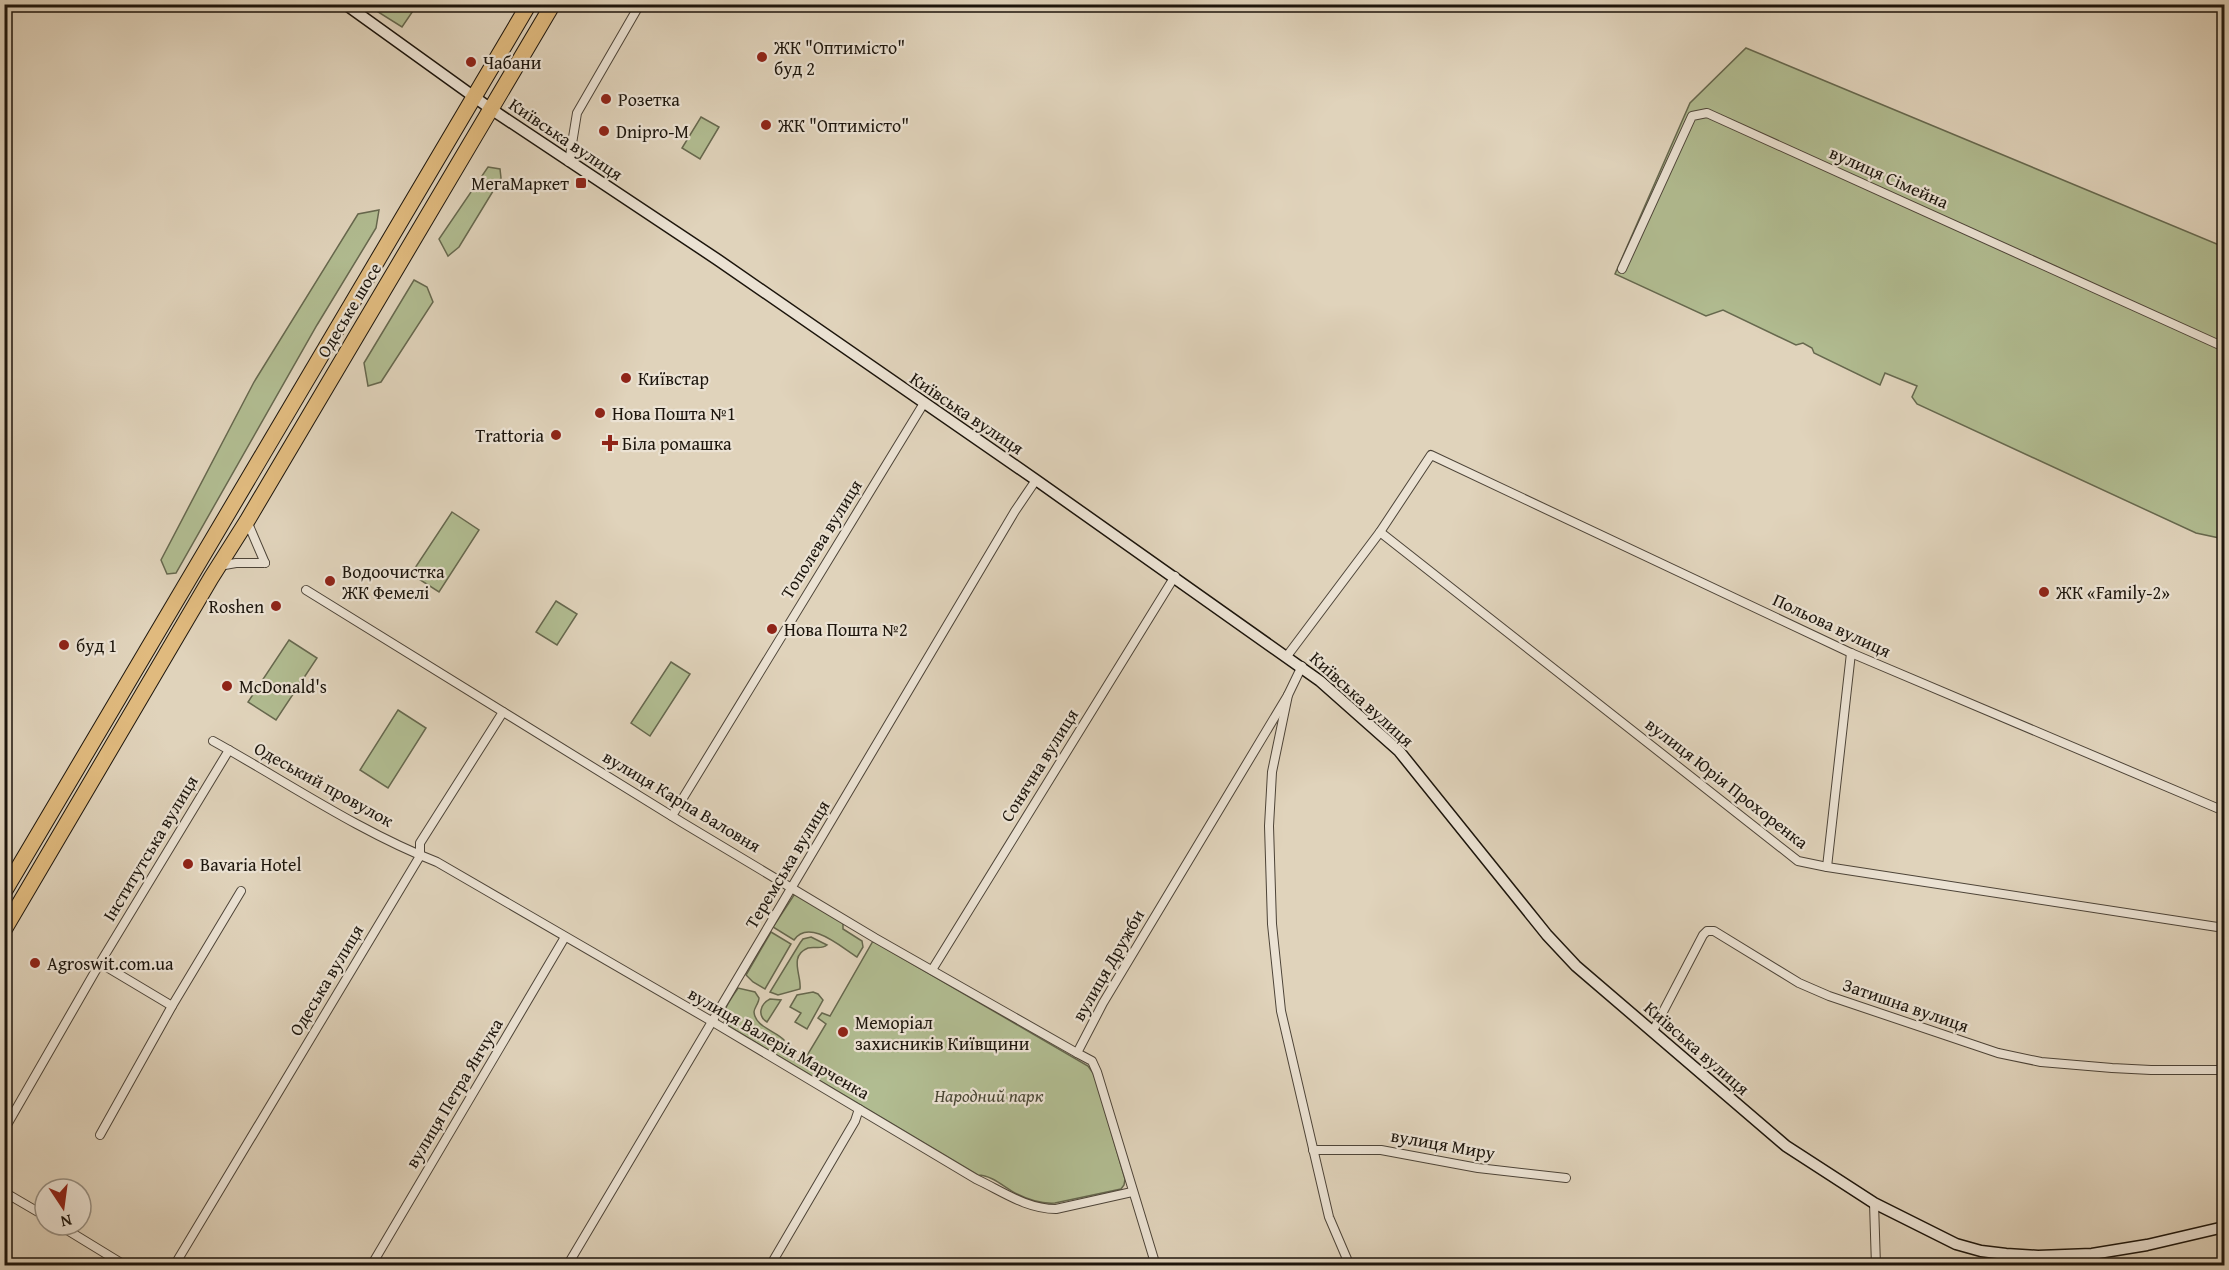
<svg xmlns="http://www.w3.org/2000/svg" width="2229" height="1270" font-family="'Gentium Book Plus',serif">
	<rect width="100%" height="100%" fill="#e0d3bb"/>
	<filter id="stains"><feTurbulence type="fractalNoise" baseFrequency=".00333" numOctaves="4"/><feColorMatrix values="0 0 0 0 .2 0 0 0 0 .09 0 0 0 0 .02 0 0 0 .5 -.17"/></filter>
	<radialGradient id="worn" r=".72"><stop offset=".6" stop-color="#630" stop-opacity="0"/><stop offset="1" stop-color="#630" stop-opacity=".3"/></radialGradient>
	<g fill="#b1bc91" stroke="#66684e" stroke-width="1.5">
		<polygon points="367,5 417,5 402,27"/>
		<polygon points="1746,48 2224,247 2224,539 2196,533 1917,404 1912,397 1917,386 1885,373 1880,385 1814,353 1812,348 1803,343 1796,345 1723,310 1706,316 1615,274 1690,103"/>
		<polygon points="701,117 719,127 700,159 682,148"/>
		<polygon points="488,167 500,169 501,178 459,247 448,256 439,239"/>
		<polygon points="379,210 376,228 317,325 176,573 167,574 161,560 254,382 358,214"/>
		<polygon points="414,280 427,287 433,302 381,382 368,386 364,363"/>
		<polygon points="452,512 479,530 439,592 411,574"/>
		<polygon points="556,601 577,614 557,645 536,632"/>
		<polygon points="289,640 317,658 276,720 248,702"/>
		<polygon points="671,662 690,674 650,736 631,723"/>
		<polygon points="398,710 426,728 388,788 360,770"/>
		<path d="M794 895H797L843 923V929L862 941 863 947 857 957C841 947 809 918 794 940L773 927Z"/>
		<polygon points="771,932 791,944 765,989 753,982 746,975"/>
		<path d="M811 937 827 945C821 950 815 946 808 948 788 956 802 976 800 989L778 995 770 992 800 943 803 939Z"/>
		<path d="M873 941 1088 1066 1093 1073 1098 1086 1125 1179 1124 1185 1121 1189 1055 1203C1042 1204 1029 1200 1017 1194 1005 1188 992 1175 978 1175L725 1024C719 1013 732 998 738 988L755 992 759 998C759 1003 754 1008 754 1012 755 1027 776 1031 784 1040L779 1050 802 1064 826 1024 818 1018 822 1013 830 1016Z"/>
		<polygon points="813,992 818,994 823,1000 807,1029 795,1022 801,1013 790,1007 797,995"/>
		<path d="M770 999 781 1000 767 1022C757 1016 760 1004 770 999Z"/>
	</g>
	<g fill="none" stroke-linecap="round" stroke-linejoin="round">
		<defs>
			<g id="street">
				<polyline points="569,162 577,113 640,4"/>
				<polyline points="1622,269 1692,116 1707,113 2224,347"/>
				<polyline points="247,521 265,563"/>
				<polyline points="1380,532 1798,861 1827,867 2224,928"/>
				<polyline points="219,566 236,563 265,563"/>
				<polyline points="306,590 683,823 875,938 1077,1053"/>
				<polyline points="1287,656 1380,532 1431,455 1851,653 2224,811"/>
				<polyline points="1302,666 1288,695 1272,772 1269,826 1272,924 1281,1011 1329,1217 1350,1266"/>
				<path d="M213 741C287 782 358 831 437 862L713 1022 976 1179C1002 1191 1026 1209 1056 1209L1132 1192"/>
				<polyline points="672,816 924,403"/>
				<polyline points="1827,867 1851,653"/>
				<polyline points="100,963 172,1006"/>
				<polyline points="932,970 1175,576"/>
				<polyline points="1653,1031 1703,935 1707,931 1714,931 1799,983 1829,996 1998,1053 2041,1062 2112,1068 2151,1070 2224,1070"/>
				<polyline points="4,1130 100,963 229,750"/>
				<polyline points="100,1135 172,1006 241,891"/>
				<polyline points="1313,1150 1381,1150 1478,1168 1566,1178"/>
				<polyline points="4,1192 45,1216"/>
				<polyline points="1874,1203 1876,1266"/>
				<polyline points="59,1225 126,1266"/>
				<polyline points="174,1266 420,856 420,843 503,712"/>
				<polyline points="371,1266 565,937"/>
				<polyline points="567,1266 1015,511 1036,480"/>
				<polyline points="770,1266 855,1121 859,1109"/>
				<polyline points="1156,1266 1097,1072 1092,1061 1077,1053 1103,1003 1288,695"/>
			</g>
			<polyline id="secondary" points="345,4 491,109 718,260 1036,480 1320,681 1399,751 1547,935 1576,966 1786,1146 1874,1203 1956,1244 1981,1251 2006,1254 2038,1256 2092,1254 2147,1245 2224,1227"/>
			<g id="highway">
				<polyline points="4,892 529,4"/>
				<polyline points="4,930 211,578 247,521 553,4"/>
			</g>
		</defs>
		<use href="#street" stroke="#4d4438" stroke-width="10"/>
		<use href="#secondary" stroke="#1c150c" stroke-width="13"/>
		<use href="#highway" stroke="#1c150c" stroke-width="17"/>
		<use href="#street" stroke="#ebe2d3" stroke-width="8"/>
		<use href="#secondary" stroke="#ebe2d3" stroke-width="10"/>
		<use href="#highway" stroke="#e0ba7e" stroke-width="15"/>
	</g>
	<g fill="#8f2418" stroke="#ebe2d3" stroke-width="2">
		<circle cx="762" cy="57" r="6"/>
		<circle cx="471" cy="62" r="6"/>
		<circle cx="606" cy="99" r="6"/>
		<circle cx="766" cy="125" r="6"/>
		<circle cx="604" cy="131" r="6"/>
		<rect x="575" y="177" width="12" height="12" rx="3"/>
		<circle cx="626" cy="378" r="6"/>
		<circle cx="600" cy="413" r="6"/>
		<circle cx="556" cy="435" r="6"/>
		<path d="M607 434h6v6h6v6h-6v6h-6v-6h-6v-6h6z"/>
		<circle cx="330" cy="581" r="6"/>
		<circle cx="2044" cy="592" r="6"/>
		<circle cx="276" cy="606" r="6"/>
		<circle cx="772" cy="629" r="6"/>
		<circle cx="64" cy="645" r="6"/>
		<circle cx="227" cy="686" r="6"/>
		<circle cx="188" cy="864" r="6"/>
		<circle cx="35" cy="963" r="6"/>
		<circle cx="843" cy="1032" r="6"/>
	</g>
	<g text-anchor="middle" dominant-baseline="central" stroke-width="4.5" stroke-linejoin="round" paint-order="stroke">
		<g font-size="18" fill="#1c150c" stroke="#ebe2d3" text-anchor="start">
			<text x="774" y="47">ЖК "Оптимісто"<tspan x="774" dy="21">буд 2</tspan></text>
			<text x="483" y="62">Чабани</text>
			<text x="618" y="99">Розетка</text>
			<text x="778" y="125">ЖК "Оптимісто"</text>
			<text x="616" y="131">Dnipro-M</text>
			<text x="569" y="183" text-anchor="end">МегаМаркет</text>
			<text x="638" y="378">Київстар</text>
			<text x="612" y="413">Нова Пошта №1</text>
			<text x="544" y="435" text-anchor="end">Trattoria</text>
			<text x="622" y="443">Біла ромашка</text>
			<text x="342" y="571">Водоочистка<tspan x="342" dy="21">ЖК Фемелі</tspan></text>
			<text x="2056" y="592">ЖК «Family-2»</text>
			<text x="264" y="606" text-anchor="end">Roshen</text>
			<text x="784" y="629">Нова Пошта №2</text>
			<text x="76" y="645">буд 1</text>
			<text x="239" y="686">McDonald's</text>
			<text x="200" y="864">Bavaria Hotel</text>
			<text x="47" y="963">Agroswit.com.ua</text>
			<text x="855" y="1022">Меморіал<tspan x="855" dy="21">захисників Київщини</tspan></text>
		</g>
		<g font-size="18" fill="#1c150c" stroke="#ebe2d3">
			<text transform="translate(566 139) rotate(34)">Київська вулиця</text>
			<text transform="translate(1889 177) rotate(24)">вулиця Сімейна</text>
			<text transform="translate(349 310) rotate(-59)">Одеське шосе</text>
			<text transform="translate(967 413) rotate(34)">Київська вулиця</text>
			<text transform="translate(821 539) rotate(-58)">Тополева вулиця</text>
			<text transform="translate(1832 625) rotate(25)">Польова вулиця</text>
			<text transform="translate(1362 699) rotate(42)">Київська вулиця</text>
			<text transform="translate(1039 765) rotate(-58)">Сонячна вулиця</text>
			<text transform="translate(1727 783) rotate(38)">вулиця Юрія Прохоренка</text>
			<text transform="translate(324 784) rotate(29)">Одеський провулок</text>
			<text transform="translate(682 801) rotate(31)">вулиця Карпа Валовня</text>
			<text transform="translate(150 848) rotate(-59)">Інститутська вулиця</text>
			<text transform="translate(787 864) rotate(-59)">Теремська вулиця</text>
			<text transform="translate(1108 965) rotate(-60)">вулиця Дружби</text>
			<text transform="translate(326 980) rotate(-59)">Одеська вулиця</text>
			<text transform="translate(1906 1005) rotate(19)">Затишна вулиця</text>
			<text transform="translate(779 1043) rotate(30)">вулиця Валерія Марченка</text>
			<text transform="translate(1697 1048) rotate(41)">Київська вулиця</text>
			<text transform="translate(454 1093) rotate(-59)">вулиця Петра Янчука</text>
			<text transform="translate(1443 1144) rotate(10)">вулиця Миру</text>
		</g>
		<g font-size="18" font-style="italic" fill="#494734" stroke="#ebe2d3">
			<text x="989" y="1095">Народний парк</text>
		</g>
	</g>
	<rect width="2229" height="1270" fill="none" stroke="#e0d3bb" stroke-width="24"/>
	<rect x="6" y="6" width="2217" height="1258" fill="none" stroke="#1c150c" stroke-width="3"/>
	<rect x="12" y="12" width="2205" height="1246" fill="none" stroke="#1c150c" stroke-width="1.5"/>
	<g transform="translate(63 1207) rotate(167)"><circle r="28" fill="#ebe2d3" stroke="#989083" stroke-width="1.5"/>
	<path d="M0-4.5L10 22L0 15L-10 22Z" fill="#8f2418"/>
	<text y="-9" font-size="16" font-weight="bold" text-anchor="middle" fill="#1c150c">N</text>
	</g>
	<rect width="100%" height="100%" filter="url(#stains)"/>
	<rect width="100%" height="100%" fill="url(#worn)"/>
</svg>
